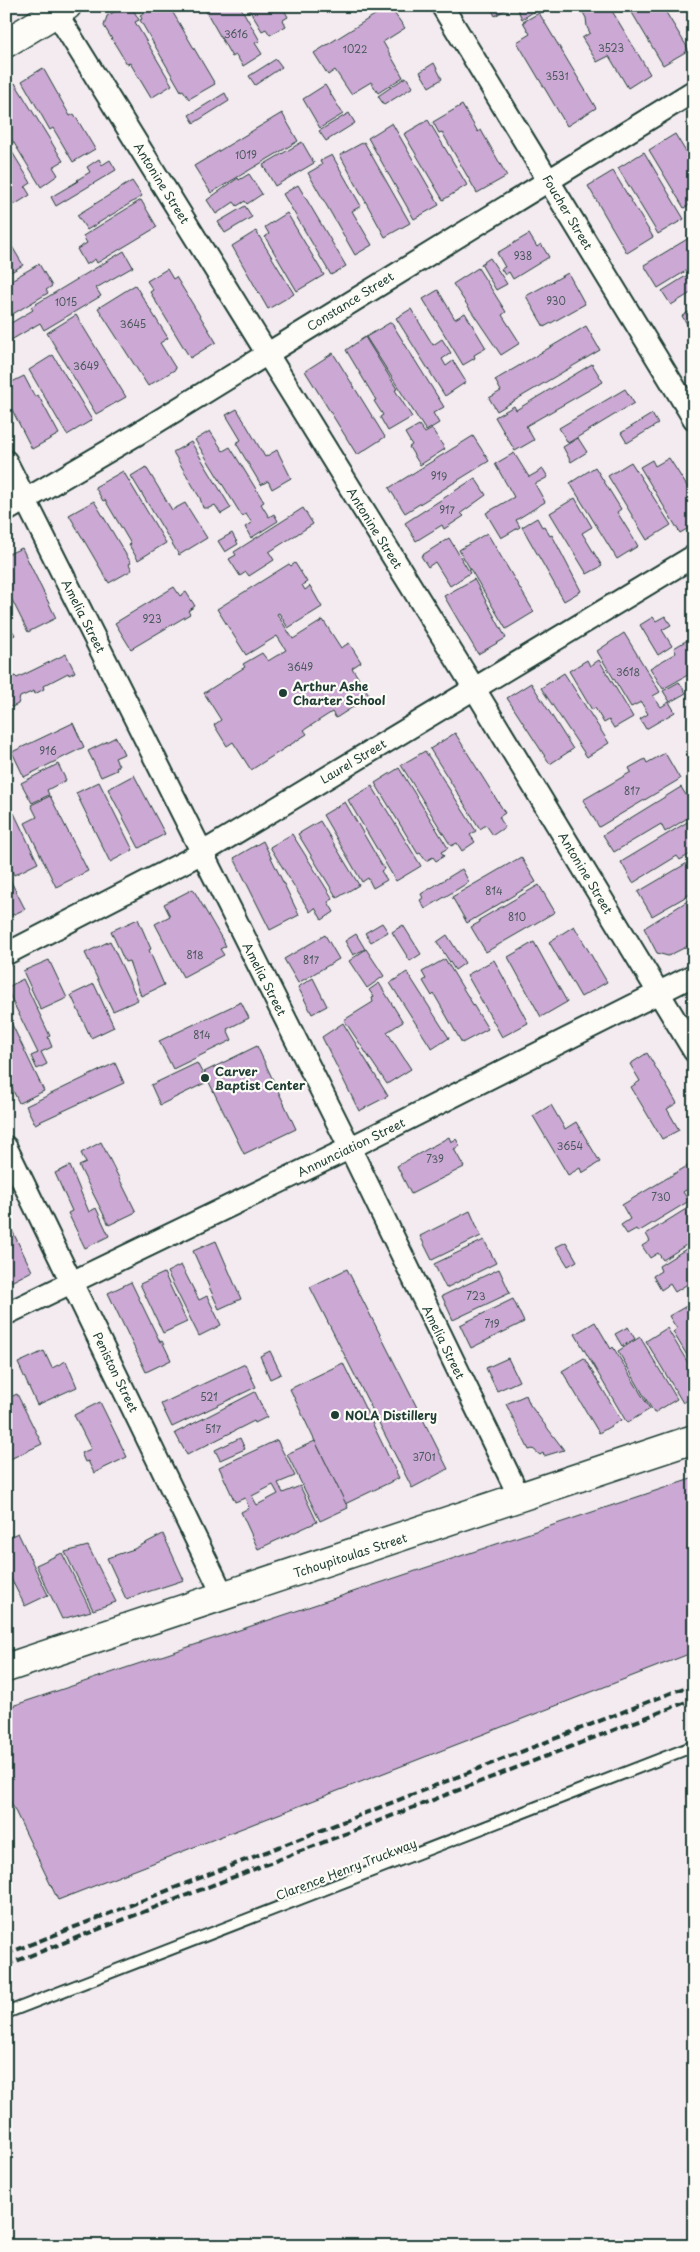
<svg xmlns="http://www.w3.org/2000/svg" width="700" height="2252" font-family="'Playpen Sans',sans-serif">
	<rect width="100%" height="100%" fill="#f3ebf0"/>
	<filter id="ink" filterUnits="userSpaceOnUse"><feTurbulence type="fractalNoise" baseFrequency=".02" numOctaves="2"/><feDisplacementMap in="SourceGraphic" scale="10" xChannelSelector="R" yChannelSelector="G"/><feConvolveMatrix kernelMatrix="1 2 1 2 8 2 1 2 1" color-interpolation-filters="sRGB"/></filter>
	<g filter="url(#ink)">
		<g fill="#cca9d4" stroke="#1f3d34" fill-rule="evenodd">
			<polygon points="124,6 131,6 139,20 135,22 172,85 151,98 130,63 127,64 104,26 107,16"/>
			<polygon points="140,6 169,6 215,84 189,99 183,90 181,91 140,20 142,19 140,15 144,13"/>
			<polygon points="203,6 240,6 260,41 255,43 262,54 243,66 236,55 232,57"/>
			<polygon points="247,6 282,6 288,17 283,20 286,26 270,35 266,29 262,31"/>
			<polygon points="389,6 405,28 383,42 403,77 378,93 371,82 351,94 335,70 328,75 314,53"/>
			<polygon points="490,6 511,6 495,16"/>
			<polygon points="521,6 539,6 540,8 522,19 517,8"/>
			<polygon points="609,6 650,74 628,88 609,56 597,62 582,38 590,33 587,27 586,18 580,7"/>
			<polygon points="628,6 662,6 689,50 663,65"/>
			<polygon points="539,13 596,108 567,126 517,42 530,34 523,22"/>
			<polygon points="276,59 282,67 255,85 249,76"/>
			<polygon points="434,63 442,79 429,87 420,72"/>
			<polygon points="43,68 70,116 74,114 95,149 73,162 53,128 50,130 22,81"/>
			<polygon points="406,77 413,87 384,105 378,96"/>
			<polygon points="15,83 63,161 53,167 58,175 41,187 6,130 6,89"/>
			<polygon points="325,85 343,114 320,128 303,99"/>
			<polygon points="225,93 229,101 194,123 189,115"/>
			<polygon points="462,105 478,132 481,130 507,176 477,193 442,132 439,133 433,122"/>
			<polygon points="282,113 298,141 211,193 194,166"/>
			<polygon points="349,113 355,123 326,141 319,131"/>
			<polygon points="428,120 467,185 443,200 404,134"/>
			<polygon points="694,122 694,136 687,126"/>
			<polygon points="392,123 439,205 414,219 368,138"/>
			<polygon points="675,134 694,165 694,202 684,208 649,150"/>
			<polygon points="6,142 31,183 25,187 30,195 14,205 9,196 6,198"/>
			<polygon points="302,142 314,163 275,186 263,165"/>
			<polygon points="364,142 410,223 385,237 340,155"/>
			<polygon points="644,152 684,219 658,234 618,168"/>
			<polygon points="332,155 361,206 352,211 372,245 355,255 308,173 322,165 320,161"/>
			<polygon points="99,159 102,165 110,160 116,170 56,206 51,197 78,181 77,180 90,172 87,167"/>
			<polygon points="613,171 653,237 627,253 588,186"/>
			<polygon points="249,174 262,194 247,204 245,201 237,206 234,202 216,214 207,200 238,178 239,180"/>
			<polygon points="132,181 142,196 87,230 77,215"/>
			<polygon points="298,185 346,266 331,275 283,194"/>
			<polygon points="141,200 157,227 97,263 95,259 86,265 77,249 87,243 83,236"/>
			<polygon points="245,206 252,217 225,233 218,222"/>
			<polygon points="287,213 324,275 297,291 265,237 269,234 265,227"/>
			<polygon points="256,231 294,294 268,309 232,246"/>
			<polygon points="529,234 537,247 541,244 549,257 513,279 509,272 505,275 501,269 505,267 497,253"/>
			<polygon points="694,235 694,266 658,288 644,265"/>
			<polygon points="7,238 23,265 6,275 6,239"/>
			<polygon points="124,251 133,267 96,288 101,296 44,330 40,323 6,343 6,326 33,310 31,307"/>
			<polygon points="490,258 507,284 496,290 481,264"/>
			<polygon points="39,264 52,286 46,290 48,293 6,318 6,283"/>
			<polygon points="478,268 506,312 502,315 520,343 501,355 453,284"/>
			<polygon points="167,269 173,279 176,277 216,342 190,358 150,292 153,290 147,281"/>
			<polygon points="694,271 694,291 671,305 662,291"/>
			<polygon points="568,273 585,304 544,327 526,296"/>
			<polygon points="135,285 168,338 160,343 176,369 148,386 98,308"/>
			<polygon points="438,290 455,319 465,313 486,348 474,355 475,358 463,365 423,299"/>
			<polygon points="411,309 433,345 442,339 451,353 442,359 446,366 453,361 466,382 445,396 396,318"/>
			<polygon points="694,309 694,335 682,316"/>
			<polygon points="76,315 126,397 96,414 47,333"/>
			<polygon points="391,322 444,407 433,413 439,423 426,431 366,337"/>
			<polygon points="586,326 600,350 497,411 489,398 501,391 495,380"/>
			<polygon points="365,337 397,389 395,390 412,417 388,431 380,417 383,415 374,401 376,400 346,350"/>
			<polygon points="333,353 385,437 357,455 305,371"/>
			<polygon points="53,355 92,420 67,435 29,370"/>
			<polygon points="592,364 603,382 526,426 534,440 515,451 495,417 514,406 516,410"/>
			<polygon points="24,376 35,397 38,395 59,434 32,449 6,398 6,385"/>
			<polygon points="625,389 634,403 568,443 559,428"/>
			<polygon points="237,409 265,457 277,450 291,478 272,489 268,481 261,485 236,443 241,440 226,415"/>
			<polygon points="652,414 658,424 627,443 621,433"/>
			<polygon points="419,425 425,433 432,429 445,449 420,465 409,447 412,445 405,433"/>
			<polygon points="210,431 223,451 230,447 264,502 261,504 269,517 274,514 278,521 251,538 245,527 252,523 246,514 242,516 195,440"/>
			<polygon points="473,436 489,461 405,513 389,488"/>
			<polygon points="578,438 587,452 571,462 563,447"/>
			<polygon points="191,442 231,508 221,514 215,505 209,508 203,508 200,498 173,452"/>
			<polygon points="514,453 529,477 543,469 548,477 535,484 545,502 516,520 520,527 501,538 486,513 514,497 495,464"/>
			<polygon points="669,458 694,497 694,525 680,533 640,467 652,460 655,466"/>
			<polygon points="631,462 671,525 647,540 608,476"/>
			<polygon points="146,467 172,510 185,503 207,538 179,555 131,476"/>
			<polygon points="595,467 621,509 617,512 638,546 617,559 570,483"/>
			<polygon points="123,471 166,543 138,560 129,545 131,544 105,500 103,501 95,487"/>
			<polygon points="475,478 486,495 461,513 464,516 444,529 442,525 416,541 405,523"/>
			<polygon points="575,498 592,527 582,533 602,566 587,574 550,513"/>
			<polygon points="94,501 131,563 129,564 132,570 109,583 69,515"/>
			<polygon points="303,508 313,524 269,552 274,560 249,576 246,572 240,576 229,559 236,555 234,552"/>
			<polygon points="537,518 542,527 544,526 550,536 552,535 581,591 564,601 522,527"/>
			<polygon points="232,533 238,544 225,552 218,541"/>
			<polygon points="487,533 534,612 506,629 459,550"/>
			<polygon points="449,538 470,573 450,586 435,562 428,567 421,556"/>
			<polygon points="22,548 56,618 28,632 6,588 6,555"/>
			<polygon points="295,563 307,582 302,585 305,590 310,586 322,607 288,628 279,613 277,614 293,639 323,620 341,648 349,643 361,662 352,668 370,696 336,718 332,712 304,730 307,734 251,770 233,742 227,746 214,725 221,720 204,693 245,667 243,664 262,653 268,661 286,650 277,636 246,655 217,609 289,564 291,566"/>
			<polygon points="474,579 506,638 478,654 444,596"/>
			<polygon points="174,587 180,596 186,592 195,606 188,611 190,614 131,649 115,623"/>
			<polygon points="665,616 671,625 662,630 672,646 658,655 640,625 653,617 656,621"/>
			<polygon points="6,619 15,635 6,639"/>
			<polygon points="624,633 660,692 653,696 661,707 669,702 675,712 646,729 640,719 648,714 641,702 631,707 597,651"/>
			<polygon points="694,636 694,674 693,672 663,689 650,668 676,653 674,648"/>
			<polygon points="66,654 75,672 69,675 68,673 43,686 44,689 35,694 34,691 20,697 18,704 12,707 6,705 6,680 15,676 17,678"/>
			<polygon points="587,660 590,666 599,660 633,717 614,728 609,720 604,723 595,708 592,710 569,671"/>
			<polygon points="564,673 609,743 587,757 541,688"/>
			<polygon points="679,682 686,693 670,702 663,691"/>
			<polygon points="531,683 573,749 550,764 507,698"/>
			<polygon points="73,723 84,747 24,777 12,752"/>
			<polygon points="455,733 505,813 499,817 505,827 493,835 486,825 480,829 430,749"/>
			<polygon points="116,737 124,754 115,758 119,766 116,768 117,770 101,777 88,751"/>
			<polygon points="425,751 476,831 470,835 475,842 462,851 457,843 451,846 401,765"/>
			<polygon points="665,753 680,779 599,827 583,800 631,772 629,768 645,759 647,763"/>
			<polygon points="58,764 66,780 47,790 49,795 32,803 21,783"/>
			<polygon points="399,768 448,848 441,852 444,856 436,861 433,857 426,861 420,853 418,854 375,783"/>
			<polygon points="134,775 165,834 139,848 108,789"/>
			<polygon points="99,782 133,850 110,862 76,793"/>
			<polygon points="372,786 421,866 396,881 348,800"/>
			<polygon points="681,787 694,808 694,814 665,832 661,824 614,852 603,835"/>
			<polygon points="50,796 88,871 56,887 25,823 37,817 31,805"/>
			<polygon points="345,802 384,869 381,871 387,880 373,888 368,878 362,882 323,815"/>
			<polygon points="14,813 38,863 14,875 6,859 6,817"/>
			<polygon points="694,818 694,852 680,860 677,856 633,883 621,862"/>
			<polygon points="320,821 359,885 337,898 298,834"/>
			<polygon points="292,834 333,899 328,902 334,912 322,920 315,908 310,912 270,847"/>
			<polygon points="263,841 299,915 270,930 234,858"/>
			<polygon points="521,857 536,882 467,923 452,897"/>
			<polygon points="694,859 694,892 652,916 638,892"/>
			<polygon points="462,869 469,882 425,909 420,900 423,898 421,894"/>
			<polygon points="6,872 25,909 6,918"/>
			<polygon points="539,885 555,912 486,952 471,927 480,922 479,920"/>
			<polygon points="193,889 226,946 220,949 224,955 183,977 155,924 170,916 164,904"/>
			<polygon points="694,897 694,943 668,956 657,953 644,928"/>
			<polygon points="138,919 151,949 149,950 164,985 141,996 129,961 125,962 111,931"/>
			<polygon points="382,923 388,932 371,942 365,933"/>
			<polygon points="403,925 421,954 410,961 392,932"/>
			<polygon points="574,926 607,982 581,997 549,942"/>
			<polygon points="356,934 365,949 353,955 345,941"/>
			<polygon points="325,935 339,959 298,983 284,959"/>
			<polygon points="447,935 465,963 455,970 437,942"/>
			<polygon points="110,941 138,1000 113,1011 85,953"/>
			<polygon points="534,942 567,1002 541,1017 508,957"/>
			<polygon points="366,949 384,976 367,988 349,961"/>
			<polygon points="445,959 488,1029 462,1043 434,994 432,996 423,981 426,979 422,972"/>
			<polygon points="49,960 67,998 41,1010 23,971"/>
			<polygon points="494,960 528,1023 502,1037 467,975"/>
			<polygon points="407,972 449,1038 432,1049 390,983"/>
			<polygon points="313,978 327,1006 312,1014 298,987"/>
			<polygon points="23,979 50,1036 48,1037 52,1047 41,1052 47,1064 37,1069 31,1056 38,1053 6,988"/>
			<polygon points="379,983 403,1022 387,1032 411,1069 387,1084 344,1020 373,1002 372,998 374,997 369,990"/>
			<polygon points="94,984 114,1027 91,1038 71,995"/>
			<polygon points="241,1002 249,1018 227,1029 232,1040 173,1069 159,1041"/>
			<polygon points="6,1012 44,1091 19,1103 6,1076"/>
			<polygon points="343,1023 388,1096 359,1111 322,1037"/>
			<polygon points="257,1046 296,1129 244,1154 204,1072"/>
			<polygon points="647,1053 677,1103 667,1109 679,1130 662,1139 631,1087 640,1081 630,1064"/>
			<polygon points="115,1063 124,1083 35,1124 26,1106"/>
			<polygon points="197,1063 207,1082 160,1105 151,1085"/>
			<polygon points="551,1105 565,1129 576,1122 600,1162 582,1173 580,1168 568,1175 533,1116"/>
			<polygon points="449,1137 451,1142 456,1139 460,1146 454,1149 464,1167 411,1194 397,1166"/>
			<polygon points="101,1142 136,1212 109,1225 79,1166 86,1163 81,1153"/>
			<polygon points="694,1162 694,1185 683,1192 689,1201 638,1232 636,1229 627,1234 621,1225 630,1219 622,1205"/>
			<polygon points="70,1166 89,1212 96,1208 109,1236 85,1248 68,1213 72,1211 55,1173"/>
			<polygon points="694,1204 694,1240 663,1260 658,1253 650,1258 642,1246 650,1241 646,1234"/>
			<polygon points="470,1211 481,1236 432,1260 420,1236"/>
			<polygon points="6,1218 32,1271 9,1283 6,1277"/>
			<polygon points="484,1240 496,1263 446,1288 434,1264"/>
			<polygon points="216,1241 241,1299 219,1309 193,1251"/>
			<polygon points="566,1242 577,1261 568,1266 556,1247"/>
			<polygon points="694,1244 694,1280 675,1292 670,1284 661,1290 653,1276 661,1271 659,1266"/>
			<polygon points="181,1265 199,1300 207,1296 221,1325 199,1336 167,1272"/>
			<polygon points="347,1269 448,1469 412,1488 310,1287"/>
			<polygon points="499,1269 510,1293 453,1320 442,1296"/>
			<polygon points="164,1273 187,1322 163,1333 140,1284"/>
			<polygon points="131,1282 160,1342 162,1341 171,1360 146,1372 108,1293"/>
			<polygon points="513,1299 524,1322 471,1348 460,1325"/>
			<polygon points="690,1304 694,1310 692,1315 694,1318 694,1367 673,1332 677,1329 669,1316"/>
			<polygon points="595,1322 611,1349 613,1347 650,1409 627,1423 575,1334"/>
			<polygon points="628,1327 635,1339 622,1346 615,1334"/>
			<polygon points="667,1328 694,1373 694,1396 683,1403 646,1341"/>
			<polygon points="640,1337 677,1399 654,1413 618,1351"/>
			<polygon points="44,1351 52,1368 66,1361 77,1387 37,1405 18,1363"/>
			<polygon points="270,1351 281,1374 270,1379 260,1356"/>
			<polygon points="508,1358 519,1381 497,1391 486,1368"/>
			<polygon points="584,1358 621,1420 599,1433 562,1371"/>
			<polygon points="343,1363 399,1478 345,1504 290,1389"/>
			<polygon points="245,1364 256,1387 172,1427 161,1404"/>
			<polygon points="255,1392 267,1417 255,1423 254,1421 187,1455 175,1433"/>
			<polygon points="17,1394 42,1444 6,1461 6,1399"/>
			<polygon points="526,1395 530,1405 564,1450 544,1456 543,1453 540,1455 533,1449 529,1450 506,1404"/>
			<polygon points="100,1402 127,1457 94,1473 88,1461 85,1462 81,1453 91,1449 74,1415"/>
			<polygon points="240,1438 245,1449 220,1460 215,1450"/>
			<path d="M277 1440 295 1476 278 1483 283 1493 300 1486 317 1522 258 1549 241 1512 249 1508 245 1498 235 1502 219 1467ZM273 1485 278 1494 257 1505 252 1496Z"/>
			<polygon points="315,1441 348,1508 320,1521 287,1454"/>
			<polygon points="694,1478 694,1652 58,1900 6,1792 6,1708"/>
			<polygon points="18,1533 48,1595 25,1606 6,1569 6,1538"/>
			<polygon points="163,1534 184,1580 126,1599 107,1558 134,1549"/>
			<polygon points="88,1546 116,1602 93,1610 65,1552"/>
			<polygon points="62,1553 91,1611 62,1619 36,1565"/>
		</g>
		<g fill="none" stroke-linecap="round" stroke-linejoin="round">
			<defs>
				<polyline id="lane" points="6,2013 694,1746"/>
				<g id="street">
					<polyline points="52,6 474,688 694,1051"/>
					<polyline points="442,6 694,419"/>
					<polyline points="6,461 350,1148 520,1498"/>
					<polyline points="6,511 134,436 694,91"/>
					<polyline points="6,954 202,853 694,556"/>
					<polyline points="6,1147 224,1597"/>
					<polyline points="6,1314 350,1148 694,975"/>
				</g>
				<g id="secondary">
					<polyline points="6,43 67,6"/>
					<polyline points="6,1668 694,1439"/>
				</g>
			</defs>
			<use href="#lane" stroke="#1f3d34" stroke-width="14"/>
			<use href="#street" stroke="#1f3d34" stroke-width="25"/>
			<use href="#secondary" stroke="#1f3d34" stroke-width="31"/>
			<use href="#lane" stroke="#fdfcf7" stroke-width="10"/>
			<use href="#street" stroke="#fdfcf7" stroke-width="21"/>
			<use href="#secondary" stroke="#fdfcf7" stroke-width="28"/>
			<g stroke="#1f3d34" stroke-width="4" stroke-dasharray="8 4" stroke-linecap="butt">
				<polyline points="6,1954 694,1684"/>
				<polyline points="6,1965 694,1699"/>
			</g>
		</g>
	</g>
	<g fill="#1f3d34" stroke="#fdfcf7" stroke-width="2">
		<circle cx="283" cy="693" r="5"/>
		<circle cx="205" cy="1078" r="5"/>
		<circle cx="335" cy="1415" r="5"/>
	</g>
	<g text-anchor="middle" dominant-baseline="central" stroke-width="4.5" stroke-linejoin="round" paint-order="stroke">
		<g font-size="10" fill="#4a585c">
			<text x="236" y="33">3616</text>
			<text x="611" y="47">3523</text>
			<text x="355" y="48">1022</text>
			<text x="557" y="75">3531</text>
			<text x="246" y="154">1019</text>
			<text x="523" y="255">938</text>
			<text x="556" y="300">930</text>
			<text x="66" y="301">1015</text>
			<text x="133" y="323">3645</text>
			<text x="86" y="365">3649</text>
			<text x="439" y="475">919</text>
			<text x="447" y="509">917</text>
			<text x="152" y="618">923</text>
			<text x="300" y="666">3649</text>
			<text x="628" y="671">3618</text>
			<text x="48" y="750">916</text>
			<text x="632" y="790">817</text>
			<text x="494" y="890">814</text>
			<text x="517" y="916">810</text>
			<text x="195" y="954">818</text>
			<text x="311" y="959">817</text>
			<text x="202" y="1034">814</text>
			<text x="570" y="1145">3654</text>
			<text x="435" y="1158">739</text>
			<text x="661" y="1196">730</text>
			<text x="476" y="1295">723</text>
			<text x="492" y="1323">719</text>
			<text x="209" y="1396">521</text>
			<text x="213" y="1428">517</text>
			<text x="424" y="1456">3701</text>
		</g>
		<g font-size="12" fill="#1f3d34" stroke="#fdfcf7">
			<text transform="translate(162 183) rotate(58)">Antonine Street</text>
			<text transform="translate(568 212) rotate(59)">Foucher Street</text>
			<text transform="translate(350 301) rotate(-32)">Constance Street</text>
			<text transform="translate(375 528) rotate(58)">Antonine Street</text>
			<text transform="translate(84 616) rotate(63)">Amelia Street</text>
			<text transform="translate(353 761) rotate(-31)">Laurel Street</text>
			<text transform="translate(586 873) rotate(59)">Antonine Street</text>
			<text transform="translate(265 979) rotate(63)">Amelia Street</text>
			<text transform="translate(351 1147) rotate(-26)">Annunciation Street</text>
			<text transform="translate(444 1342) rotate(64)">Amelia Street</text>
			<text transform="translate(116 1372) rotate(64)">Peniston Street</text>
			<text transform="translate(350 1555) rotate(-18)">Tchoupitoulas Street</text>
			<text transform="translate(346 1869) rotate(-21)">Clarence Henry Truckway</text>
		</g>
		<g font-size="12" font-weight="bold" fill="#1f3d34" stroke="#fdfcf7" text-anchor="start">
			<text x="293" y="686">Arthur Ashe<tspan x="293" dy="14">Charter School</tspan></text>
			<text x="215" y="1071">Carver<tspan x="215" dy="14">Baptist Center</tspan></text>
			<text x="345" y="1415">NOLA Distillery</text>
		</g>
	</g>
	<rect width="700" height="2252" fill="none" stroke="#fdfcf7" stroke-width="25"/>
	<rect x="12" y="12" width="675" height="2227" fill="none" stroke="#1f3d34" stroke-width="2" filter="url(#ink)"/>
</svg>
